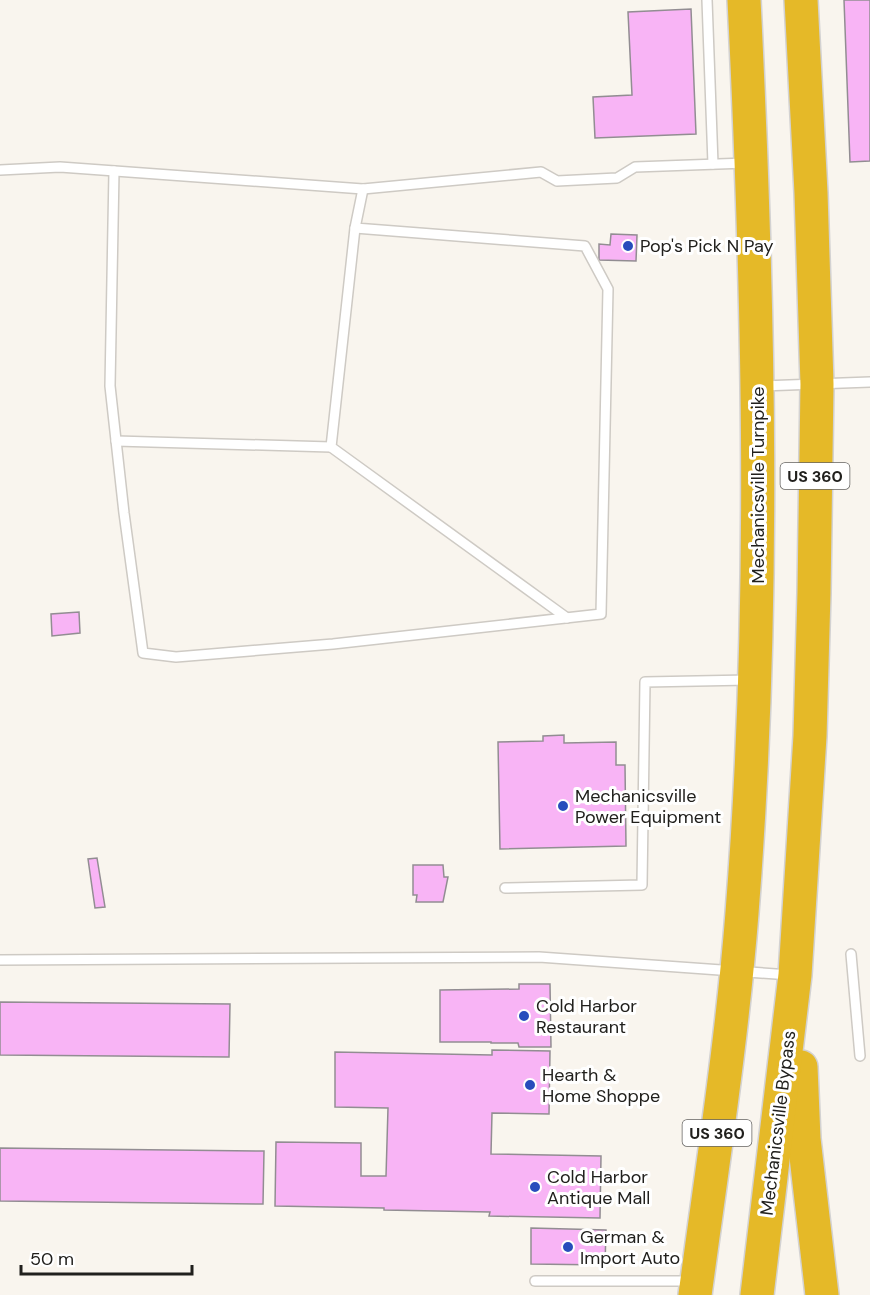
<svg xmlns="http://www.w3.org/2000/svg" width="870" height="1295" font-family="'DM Sans',sans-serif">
	<rect width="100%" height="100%" fill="#f9f5ee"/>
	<g fill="#f8b4f5" stroke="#928d92" stroke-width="1.5">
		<polygon points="844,0 870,0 870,161 850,162"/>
		<polygon points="691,9 696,134 595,138 593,97 632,95 628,12"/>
		<polygon points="611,234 637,235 636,261 599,260 599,244 610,245"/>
		<polygon points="79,612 80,633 52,636 51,614"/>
		<polygon points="564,735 564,743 616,742 616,765 625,765 626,846 500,849 498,742 543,741 543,736"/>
		<polygon points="97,858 105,907 95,908 88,859"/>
		<polygon points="413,865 443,865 444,877 448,877 443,902 416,902 417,895 413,895"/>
		<polygon points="519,984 550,984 551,1047 519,1047 518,1043 491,1043 491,1042 440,1042 440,990 519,989"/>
		<polygon points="0,1002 230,1004 229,1057 0,1055"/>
		<polygon points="492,1050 550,1051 549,1114 492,1113 491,1154 601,1156 600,1218 489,1216 490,1212 384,1210 384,1208 275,1206 276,1142 361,1143 361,1176 386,1176 388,1108 335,1107 335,1052 492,1055"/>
		<polygon points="0,1148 264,1151 263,1204 0,1201"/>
		<polygon points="531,1228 606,1230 605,1265 531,1264"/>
	</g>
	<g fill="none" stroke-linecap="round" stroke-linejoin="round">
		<defs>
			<g id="lane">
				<polyline points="707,0 713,164"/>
				<polyline points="0,170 60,167 363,189 541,172 557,181 617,178 635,167 746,163"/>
				<polyline points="114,171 110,386 124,513 143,653 176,657 333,644 601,614 608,289 585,246 355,228 363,189"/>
				<polyline points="355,228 331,447 567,618"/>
				<polyline points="761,386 870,382"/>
				<polyline points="116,441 331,447"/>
				<polyline points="505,888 642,885 645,682 749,680"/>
				<polyline points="851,954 860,1056"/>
				<polyline points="0,960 539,957 790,975"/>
				<polyline points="535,1281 691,1281"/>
			</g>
			<g id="highway">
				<polyline points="801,1067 804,1139 822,1295"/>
				<path d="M695 1295C712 1168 732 1041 742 913 766 609 759 304 744 0"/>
				<polyline points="757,1295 795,975 810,736 814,593 817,384 811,193 801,0"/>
			</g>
		</defs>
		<use href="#lane" stroke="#cecac4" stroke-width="12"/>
		<use href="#highway" stroke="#d3d2d2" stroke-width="36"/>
		<use href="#lane" stroke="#fff" stroke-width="9"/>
		<use href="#highway" stroke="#e5b928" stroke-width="33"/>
	</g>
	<g fill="#284dbc" stroke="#fff" stroke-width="2">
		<circle cx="628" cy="246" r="6"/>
		<circle cx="563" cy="806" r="6"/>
		<circle cx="524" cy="1016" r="6"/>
		<circle cx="530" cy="1085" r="6"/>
		<circle cx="535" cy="1187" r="6"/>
		<circle cx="568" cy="1247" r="6"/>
	</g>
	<g text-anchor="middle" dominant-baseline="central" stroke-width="6" stroke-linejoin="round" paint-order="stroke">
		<g fill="#fff" stroke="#646361" stroke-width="1.5">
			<rect x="780.5" y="463" width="69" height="26" rx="4.5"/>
			<rect x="682.5" y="1120" width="69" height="26" rx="4.5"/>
		</g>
		<g font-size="16" font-weight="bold" fill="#21201d">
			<text x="815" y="476">US 360</text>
			<text x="717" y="1133">US 360</text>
		</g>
		<g font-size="18" fill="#21201d" stroke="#fff" text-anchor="start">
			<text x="640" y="246">Pop's Pick N Pay</text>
			<text x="575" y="796">Mechanicsville<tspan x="575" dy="21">Power Equipment</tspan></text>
			<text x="536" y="1006">Cold Harbor<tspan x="536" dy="21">Restaurant</tspan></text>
			<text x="542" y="1075">Hearth &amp;<tspan x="542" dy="21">Home Shoppe</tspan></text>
			<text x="547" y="1177">Cold Harbor<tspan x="547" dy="21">Antique Mall</tspan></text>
			<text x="580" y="1237">German &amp;<tspan x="580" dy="21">Import Auto</tspan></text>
		</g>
		<g font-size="18" fill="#21201d" stroke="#fff">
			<text transform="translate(758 485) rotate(-90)">Mechanicsville Turnpike</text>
			<text transform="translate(778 1123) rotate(-83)">Mechanicsville Bypass</text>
		</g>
	</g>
	<path d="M21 1265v9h171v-9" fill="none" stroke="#21201d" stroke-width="3"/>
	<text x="30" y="1265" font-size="18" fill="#21201d" stroke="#ffffff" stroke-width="4.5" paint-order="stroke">50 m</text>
</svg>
